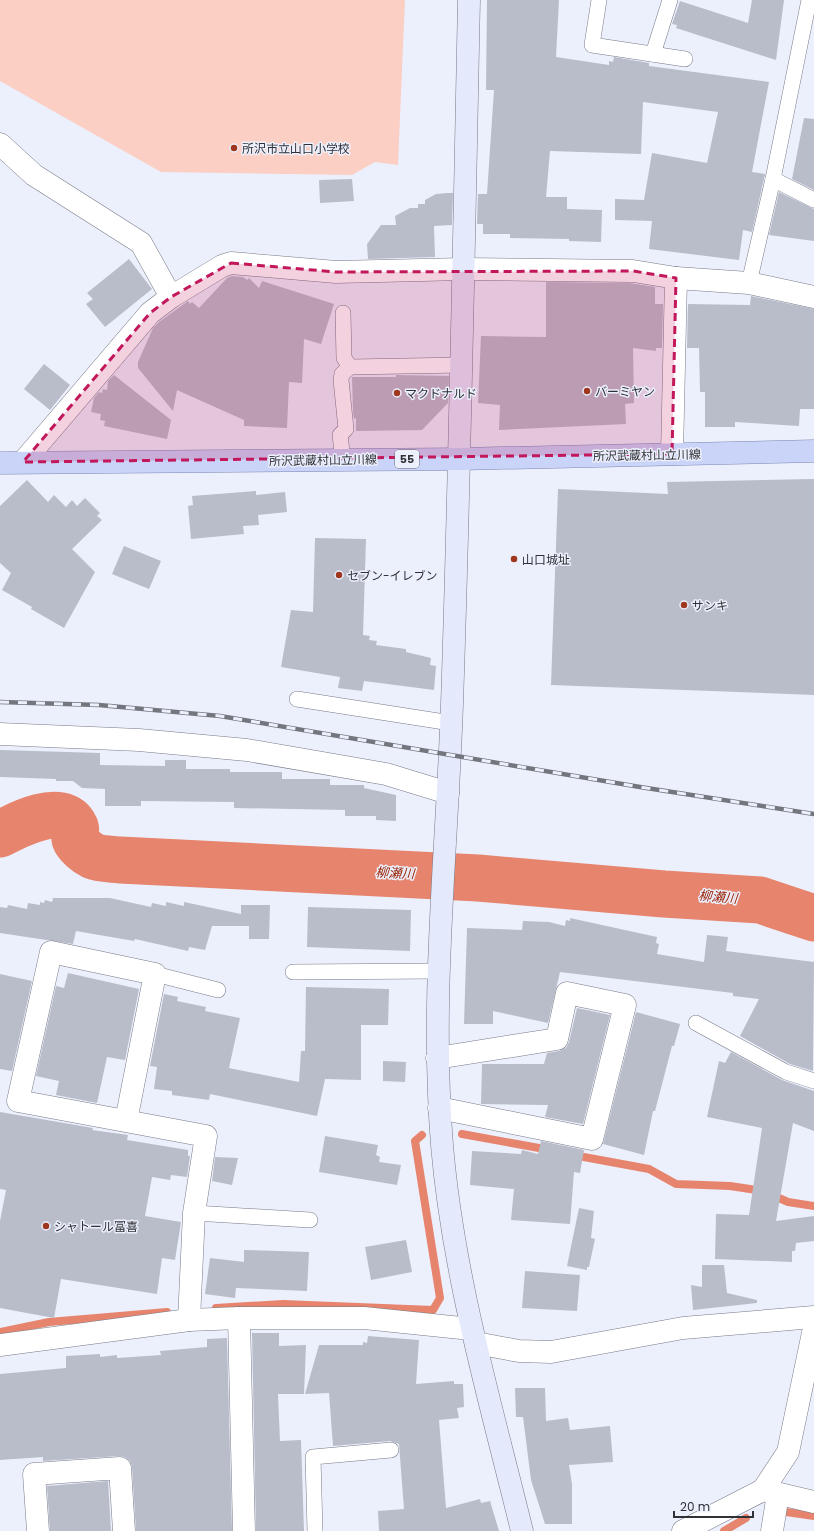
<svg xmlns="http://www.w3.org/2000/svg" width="814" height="1531" font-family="Poppins,'Noto Sans JP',sans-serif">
	<rect width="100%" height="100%" fill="#ecf0fd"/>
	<polygon fill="#fbcfc4" points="0,0 405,0 398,165 375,162 352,175 161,172 0,81"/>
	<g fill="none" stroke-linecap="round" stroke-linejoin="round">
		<g stroke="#e7846d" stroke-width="8">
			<polyline points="462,1134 550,1150"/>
			<polyline points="573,1155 649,1169 676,1184 730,1186 763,1191 788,1202 814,1206"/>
			<polyline points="216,1308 283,1304 433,1310 440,1298 415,1141 422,1135"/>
			<polyline points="0,1332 49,1322 167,1312"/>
			<polyline points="786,1512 814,1516"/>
			<polyline points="724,1531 746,1518"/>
		</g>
		<path stroke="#e7846d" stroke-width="47" d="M0 834C17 825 63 801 75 827 77 830 74 835 75 839 77 845 87 853 93 856 100 859 112 859 120 860L478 878 664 894 760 900 814 918"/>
	</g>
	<g fill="#b9bdc9">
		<polygon points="487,0 559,0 556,57 609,65 609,61 613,62 614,57 649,63 649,66 769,82 752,172 765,174 752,232 743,230 739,260 649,249 652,221 615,220 615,199 644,200 652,153 707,163 718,112 643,102 641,154 550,151 546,197 567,197 567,209 602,210 601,242 569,241 569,239 510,238 510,234 483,234 483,224 477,224 478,194 487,194 494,90 486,90"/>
		<polygon points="752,0 784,0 776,60 676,28 677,25 672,24 680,1 748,23"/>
		<polygon points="804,118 814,119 814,190 792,179"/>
		<polygon points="352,179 354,201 320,203 319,180"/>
		<polygon points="779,192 814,209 814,241 769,235"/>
		<polygon points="447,193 453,193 452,225 434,226 435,257 368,259 367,244 381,225 396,225 395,216 410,208 418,208 418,204 425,204 425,200 436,194"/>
		<polygon points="129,259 152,289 105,327 86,304 93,299 87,293"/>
		<polygon points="232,276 243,277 247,280 249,278 259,288 262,281 334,304 321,344 304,339 302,383 289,382 287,428 244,426 244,420 177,390 173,411 138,368 138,362 153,328 159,322 188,301 190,304 192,302 199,308 227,278"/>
		<polygon points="546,282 629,283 655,287 655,304 663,304 662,348 656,348 656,351 633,348 634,403 625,404 626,424 499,430 500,405 478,403 481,336 546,337"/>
		<polygon points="751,296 814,309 814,409 800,409 799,426 735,422 735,427 705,427 705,392 700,392 699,348 687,348 688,304 750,305"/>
		<polygon points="44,364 70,385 50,410 24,389"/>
		<polygon points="114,375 171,420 167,439 104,426 105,421 100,420 101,414 91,412 94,398 99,392 102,393 103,389 107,390 108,381"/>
		<polygon points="396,375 449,376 448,403 422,430 356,431 356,418 354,419 353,411 352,377 396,377"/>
		<polygon points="814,479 814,695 551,685 558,489 668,494 667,482"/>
		<polygon points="27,480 48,502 54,495 66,507 72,500 77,506 85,498 100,513 97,516 102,520 72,549 95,572 64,628 31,609 32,607 2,590 11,573 0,563 0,506"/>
		<polygon points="256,491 256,495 285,492 287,512 258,515 259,525 243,526 244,534 191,539 188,506 193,505 192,496"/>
		<polygon points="315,538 366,539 363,635 370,636 369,640 377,641 376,645 406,649 406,652 431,658 430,665 436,666 434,690 364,681 362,691 338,688 340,677 281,667 291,610 313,612"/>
		<polygon points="124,546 161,561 149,589 112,574"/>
		<polygon points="0,750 100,753 100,765 165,766 165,760 186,760 186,769 230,769 230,772 282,772 282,779 330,779 330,785 364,785 364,788 396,795 396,821 376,820 376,816 345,816 345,810 234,808 234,802 141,801 141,806 105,806 105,789 82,788 73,781 56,781 56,779 0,777"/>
		<polygon points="53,898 110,898 151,907 152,903 166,906 166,902 184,906 184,902 241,914 241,905 270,905 269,939 249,939 249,926 212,926 205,950 189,947 188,951 135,939 134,941 76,931 73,944 0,933 0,907 7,908 8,905 27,909 28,903 40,905 40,902 44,903 45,900 52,902"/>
		<polygon points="308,907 411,910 410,951 307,947"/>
		<polygon points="570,918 657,937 656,943 659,944 657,954 704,962 707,935 728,937 726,951 814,962 813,1071 790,1064 740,1036 759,999 733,996 733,993 560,972 548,1023 493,1011 493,1024 464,1024 467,928 522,930 523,921 549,922 565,926 566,920 570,921"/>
		<polygon points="68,973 139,989 125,1060 107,1057 97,1103 56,1095 59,1081 36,1076 56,986 64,988"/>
		<polygon points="0,974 32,981 12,1071 0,1069"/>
		<polygon points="306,987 389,989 388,1025 361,1025 361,1080 325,1079 317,1116 210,1094 209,1100 172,1095 172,1091 154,1089 157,1067 150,1066 164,994 178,997 177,1001 206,1007 205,1011 240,1018 229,1068 299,1082 301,1051 305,1051"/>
		<polygon points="577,1008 610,1015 583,1124 545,1117 548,1105 481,1104 482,1064 544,1064 547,1053 559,1051 566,1048 569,1042"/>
		<polygon points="636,1012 680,1024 674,1046 672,1046 655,1111 653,1111 644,1155 603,1144"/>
		<polygon points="731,1052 782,1080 814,1091 814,1131 793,1123 776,1221 814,1216 814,1241 796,1243 795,1251 792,1251 792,1262 715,1259 716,1214 749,1215 762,1128 707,1117 719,1061 725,1063"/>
		<polygon points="383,1061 406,1062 405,1082 383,1081"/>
		<polygon points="0,1112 93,1128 92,1130 128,1135 127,1140 188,1150 188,1156 190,1156 187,1177 171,1175 170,1180 152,1177 145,1216 181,1222 175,1260 162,1258 157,1294 61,1279 54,1318 0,1308 0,1221 6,1190 0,1189"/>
		<polygon points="325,1136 378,1145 376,1155 380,1157 379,1162 401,1165 397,1185 319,1172"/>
		<polygon points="541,1141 584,1150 580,1173 574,1172 570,1224 511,1220 514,1189 470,1185 472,1151 521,1154 522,1150 538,1154"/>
		<polygon points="215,1157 238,1158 232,1185 212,1181"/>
		<polygon points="579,1208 594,1211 591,1238 595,1239 589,1267 587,1267 587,1270 567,1266"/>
		<polygon points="406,1240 412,1272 371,1280 365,1247"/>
		<polygon points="244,1250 309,1252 307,1291 236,1288 235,1298 205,1294 210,1258 244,1262"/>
		<polygon points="702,1265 724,1265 727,1293 757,1300 757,1303 693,1310 691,1285 702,1287"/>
		<polygon points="525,1271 580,1275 577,1311 522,1308"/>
		<polygon points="252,1333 279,1333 279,1346 306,1345 304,1394 278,1394 280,1441 301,1440 304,1531 256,1531"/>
		<polygon points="368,1336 419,1340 416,1384 454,1381 454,1384 463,1384 464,1407 457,1408 459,1418 439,1420 446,1508 480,1499 481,1503 490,1501 499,1531 379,1531 378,1511 404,1509 399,1444 390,1441 333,1446 329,1393 305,1394 319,1345 363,1345 363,1342 367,1343"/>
		<polygon points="227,1338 232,1531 136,1531 132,1467 130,1461 125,1457 119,1456 43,1461 43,1457 0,1460 0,1374 66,1368 66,1356 100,1354 100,1357 117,1355 117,1358 161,1355 160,1351 207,1347 207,1339"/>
		<polygon points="515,1388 545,1388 546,1421 568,1418 570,1430 610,1426 613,1462 569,1465 572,1484 572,1524 545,1524 531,1480 523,1417 516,1417"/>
		<polygon points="108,1481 111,1531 50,1531 47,1486"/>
	</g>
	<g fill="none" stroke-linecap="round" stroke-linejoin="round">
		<defs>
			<g id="lane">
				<polyline points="599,0 592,45 685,59"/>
				<polyline points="653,54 670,0"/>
				<polyline points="773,179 814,200"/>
				<polyline points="749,283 773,179 809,0"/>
				<polyline points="343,313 344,358 350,367"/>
				<polyline points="343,460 340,435 346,429 341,380 342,374 350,367 462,365"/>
				<polyline points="297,699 451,723"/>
				<polyline points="293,972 438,971"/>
				<polyline points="155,974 218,990"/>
				<polyline points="696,1023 786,1072 814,1081"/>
				<polyline points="194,1213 310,1220"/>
				<polyline points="315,1531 313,1457 391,1450"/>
			</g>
			<g id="street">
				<polyline points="0,144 34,175 141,243 171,297"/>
				<polyline points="672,454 676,278"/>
				<polyline points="23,462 150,313 171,297 222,266 231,263 336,272 464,269 633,271 676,278 749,283 814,297"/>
				<polyline points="0,734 139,740 247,750 386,774 448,793"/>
				<polyline points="437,1058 557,1039 567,993 625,1005 592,1139 439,1108"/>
				<polyline points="126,1121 155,974 51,952 18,1101 206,1136 194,1213 189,1320"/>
				<polyline points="239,1318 244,1531"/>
				<polyline points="476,1343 519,1351 551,1352 683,1328 814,1317"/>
				<polyline points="0,1345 189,1320 239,1318 364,1318 471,1329"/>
				<polyline points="763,1490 788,1452 814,1328"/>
				<polyline points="38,1531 34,1474 120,1468 124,1531"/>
				<polyline points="683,1531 763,1490 814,1502"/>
				<polyline points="772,1531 778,1494"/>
			</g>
			<path id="secondary" d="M469 0C464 235 460 470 452 704 447 851 430 998 442 1145 453 1276 491 1404 522 1531"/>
			<polyline id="primary" points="0,463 460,459 814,451"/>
		</defs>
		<use href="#lane" stroke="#777a86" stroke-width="16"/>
		<use href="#street" stroke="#777a86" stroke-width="23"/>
		<use href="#secondary" stroke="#777a86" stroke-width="23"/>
		<use href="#primary" stroke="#7d87b2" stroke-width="23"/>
		<use href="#lane" stroke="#fff" stroke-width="15"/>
		<use href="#street" stroke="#fff" stroke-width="22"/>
		<use href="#secondary" stroke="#e4e9fc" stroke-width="22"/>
		<use href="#primary" stroke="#cad3f8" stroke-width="22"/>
		<defs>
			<polyline id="rail" points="0,702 99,705 220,716 640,787 814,814"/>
		</defs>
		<use href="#rail" stroke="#74767e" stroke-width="4.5"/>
		<use href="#rail" stroke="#ecf0fd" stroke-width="3" stroke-dasharray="9" stroke-linecap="butt"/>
	</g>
	<path fill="#c2185b" fill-opacity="0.2" stroke="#c2185b" stroke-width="3" stroke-dasharray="8 5" stroke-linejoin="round" d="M231 263 336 272 633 271 676 278 672 454 23 462 150 313 171 297Z"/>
	<g fill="#9f361f" stroke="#ecf0fd" stroke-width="1.5">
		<circle cx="234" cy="148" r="4"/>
		<circle cx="587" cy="391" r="4"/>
		<circle cx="397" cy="393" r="4"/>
		<circle cx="514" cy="559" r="4"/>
		<circle cx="339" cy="575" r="4"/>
		<circle cx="684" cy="605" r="4"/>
		<circle cx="46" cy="1226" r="4"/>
	</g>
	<g text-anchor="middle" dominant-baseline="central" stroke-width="3" stroke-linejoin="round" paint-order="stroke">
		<rect fill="#ecf0fd" stroke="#686a72" stroke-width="1" x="395" y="450" width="24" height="18" rx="3"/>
		<g font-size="11" font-weight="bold" fill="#303136">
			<text x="407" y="459">55</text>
		</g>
		<g font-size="12" fill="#303136" stroke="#ecf0fd" text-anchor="start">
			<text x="242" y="148">所沢市立山口小学校</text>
			<text x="595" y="391">バーミヤン</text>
			<text x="405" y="393">マクドナルド</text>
			<text x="522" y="559">山口城址</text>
			<text x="347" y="575">セブン-イレブン</text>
			<text x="692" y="605">サンキ</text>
			<text x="54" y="1226">シャトール冨喜</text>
		</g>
		<g font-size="12" fill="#303136" stroke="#ecf0fd">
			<text transform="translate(647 455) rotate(-1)">所沢武蔵村山立川線</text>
			<text transform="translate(323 460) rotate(-1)">所沢武蔵村山立川線</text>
		</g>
		<g font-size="13" font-style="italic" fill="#992406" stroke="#ecf0fd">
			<text transform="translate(395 873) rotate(3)">柳瀬川</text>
			<text transform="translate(718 897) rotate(5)">柳瀬川</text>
		</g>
	</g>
	<path d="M674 1511v6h79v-6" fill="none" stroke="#303136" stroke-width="2"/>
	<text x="680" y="1511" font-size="12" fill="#303136" stroke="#ecf0fd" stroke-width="3" paint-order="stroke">20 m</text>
</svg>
